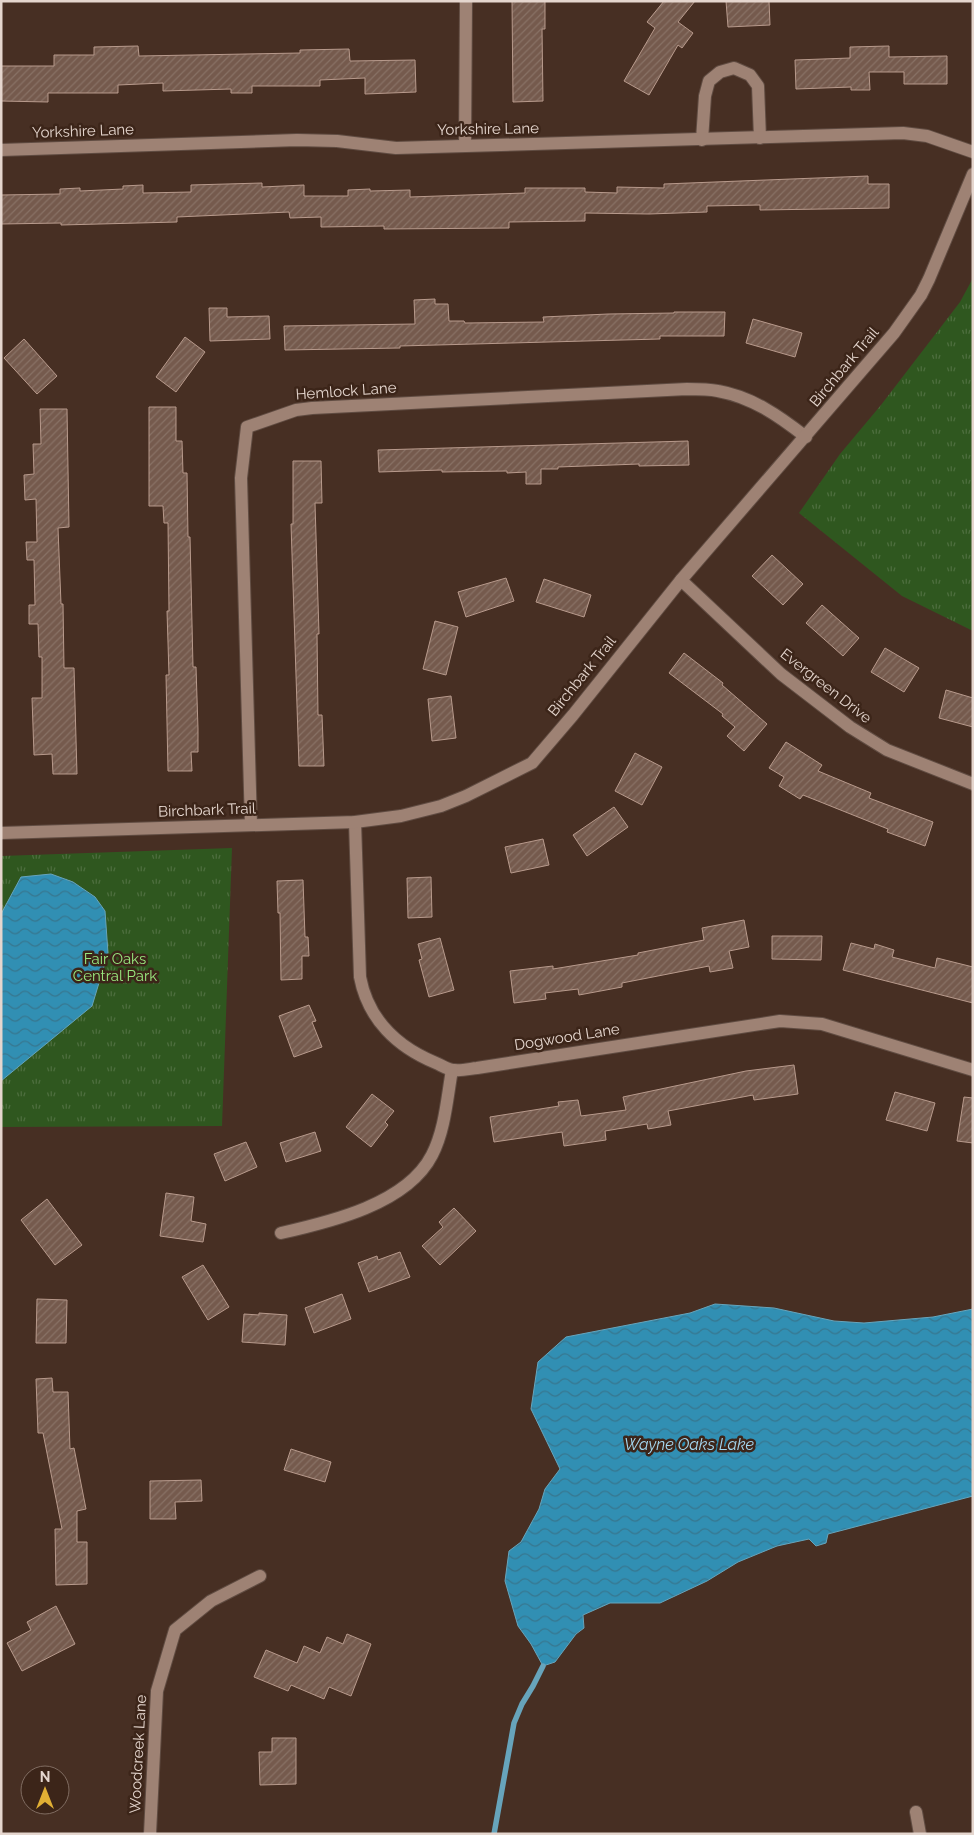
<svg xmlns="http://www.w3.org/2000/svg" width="974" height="1835" font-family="Raleway,sans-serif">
	<defs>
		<pattern id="grass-tufts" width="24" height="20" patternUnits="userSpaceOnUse" patternTransform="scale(1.25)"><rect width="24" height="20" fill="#2f571f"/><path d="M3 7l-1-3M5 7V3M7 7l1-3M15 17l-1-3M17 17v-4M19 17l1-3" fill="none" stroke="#4d6e3e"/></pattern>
		<pattern id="water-waves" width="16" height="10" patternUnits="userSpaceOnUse" patternTransform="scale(1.25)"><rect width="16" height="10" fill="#318fb3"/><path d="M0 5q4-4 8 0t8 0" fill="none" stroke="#377790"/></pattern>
		<pattern id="building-hatch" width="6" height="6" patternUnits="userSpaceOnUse" patternTransform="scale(1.25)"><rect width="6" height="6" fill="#755a4d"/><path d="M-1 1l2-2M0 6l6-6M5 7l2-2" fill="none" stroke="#887165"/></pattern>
	</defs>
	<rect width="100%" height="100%" fill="#472f23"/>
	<g fill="url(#grass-tufts)">
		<polygon points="973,278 973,631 902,596 799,513 840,454 881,405 960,302"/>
		<polygon points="232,848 222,1126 1,1127 1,856"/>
	</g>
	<g fill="url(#water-waves)" stroke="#67a4bb">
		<polygon points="51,874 73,882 95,897 105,911 108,953 92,1006 1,1081 1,914 21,877"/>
		<polygon points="715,1304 774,1308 834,1321 864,1323 933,1317 973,1309 973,1496 828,1534 826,1543 816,1546 809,1539 777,1546 738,1562 707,1581 660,1603 610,1603 583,1615 584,1628 576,1634 555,1662 543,1666 531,1644 518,1626 505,1581 509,1551 521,1542 539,1509 545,1489 560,1469 531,1409 538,1362 566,1337 690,1313"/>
	</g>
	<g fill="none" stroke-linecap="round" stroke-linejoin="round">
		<polyline stroke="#67a4bb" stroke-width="5.5" points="494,1834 514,1723 522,1704 533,1686 543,1666"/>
	</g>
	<g fill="url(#building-hatch)" stroke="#b89a8c">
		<polygon points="512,1 545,1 545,29 542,29 543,101 513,102"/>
		<polygon points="664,1 695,1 678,22 693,33 682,48 678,45 649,95 624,81 655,28 647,22"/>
		<polygon points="726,1 769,1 770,25 728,27"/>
		<polygon points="138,46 139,56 300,53 300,50 349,49 350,61 415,60 416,92 365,94 365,78 320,80 320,86 252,86 252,93 231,93 231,89 163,91 163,83 118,85 118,93 48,93 48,102 1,101 1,66 54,66 54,55 94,55 94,47"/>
		<polygon points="889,46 889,57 947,56 947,84 904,84 904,72 869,72 870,90 851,90 851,87 796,89 795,60 850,58 850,47"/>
		<polygon points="868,176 868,184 889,184 889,208 760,210 760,205 707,206 707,212 649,214 585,213 585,221 509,222 509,228 384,229 384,226 321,227 321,217 290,218 289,212 177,217 177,222 61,225 61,223 1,224 1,195 60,194 60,189 80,188 80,191 123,189 123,186 143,185 143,193 191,192 191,185 262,183 262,187 304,185 304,196 348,196 348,190 370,189 370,191 410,190 410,197 525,193 525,188 585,188 585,192 617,193 617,187 664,188 664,184"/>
		<polygon points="435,299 435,304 448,304 449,321 464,321 465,323 544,322 543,317 608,314 674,313 674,312 725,312 724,336 660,336 660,339 400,346 400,348 285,350 284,326 415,324 414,300"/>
		<polygon points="209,308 227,308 227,317 269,316 270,339 210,341"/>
		<polygon points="753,319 802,333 795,357 746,343"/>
		<polygon points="185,337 205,352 176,392 156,377"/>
		<polygon points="24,339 57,376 37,394 4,358"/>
		<polygon points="149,407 176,407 176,441 182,441 183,473 187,473 188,537 190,537 193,667 196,667 198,729 198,752 191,752 192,771 168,771 166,675 169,675 167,611 169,611 168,523 164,523 163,506 149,506"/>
		<polygon points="40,409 67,409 69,527 58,528 61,604 63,604 64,668 74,668 77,774 53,774 52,754 34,755 32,698 42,698 42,657 39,657 38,624 29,624 29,605 35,605 34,560 27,560 26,542 37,542 36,499 25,500 24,475 34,474 33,444 41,444"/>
		<polygon points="688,441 689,465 639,466 639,464 558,467 558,469 541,469 541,484 526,484 526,472 507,473 507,471 442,472 442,470 379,472 378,450"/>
		<polygon points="293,461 321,461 322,503 315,503 319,634 317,634 318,715 322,715 324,766 299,766 291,524 293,524"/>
		<polygon points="772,555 803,584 783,605 752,576"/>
		<polygon points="506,578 514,601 466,617 458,592"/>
		<polygon points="544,579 591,595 584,617 536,602"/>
		<polygon points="822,605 859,638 843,656 806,623"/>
		<polygon points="435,621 458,627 446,675 423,669"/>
		<polygon points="885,648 919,668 904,692 871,672"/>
		<polygon points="684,653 723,683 722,685 767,724 744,751 727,736 735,727 722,716 723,714 669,673"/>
		<polygon points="946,690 973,698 973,727 939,718"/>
		<polygon points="451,696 456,738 432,741 428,699"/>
		<polygon points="786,742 822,765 818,771 871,793 869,798 933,822 925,846 887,832 888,829 803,795 800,799 779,786 784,777 769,768"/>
		<polygon points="635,753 662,767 642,805 615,791"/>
		<polygon points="614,807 628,827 587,856 573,835"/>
		<polygon points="543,839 549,865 511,873 505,847"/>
		<polygon points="431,877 432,917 408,918 407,878"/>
		<polygon points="303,880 305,937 308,937 309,956 302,956 302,979 281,980 280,913 278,913 277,881"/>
		<polygon points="744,920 749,947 729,951 733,968 710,972 709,966 622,983 622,987 579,995 578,989 545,993 546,999 514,1003 510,971 553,966 553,969 638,955 638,953 704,940 702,928"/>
		<polygon points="772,936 822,936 821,960 772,959"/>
		<polygon points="440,938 454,990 429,997 419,960 422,959 418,944"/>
		<polygon points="851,943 874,949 875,944 894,950 892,957 935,968 937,958 973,967 973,1003 843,970"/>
		<polygon points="309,1005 316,1021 312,1022 322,1047 294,1057 279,1016"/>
		<polygon points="794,1065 798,1094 754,1100 753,1095 668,1111 671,1125 648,1129 647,1124 605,1131 606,1140 564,1146 562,1132 494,1142 490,1117 559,1106 558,1102 578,1100 581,1116 626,1110 623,1097 746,1071"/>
		<polygon points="895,1092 935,1103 927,1131 886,1120"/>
		<polygon points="372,1094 394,1111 385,1122 388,1125 371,1147 346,1127"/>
		<polygon points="964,1097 973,1098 973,1143 957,1141"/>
		<polygon points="315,1132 321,1151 286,1162 280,1143"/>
		<polygon points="246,1142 257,1167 225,1181 214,1154"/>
		<polygon points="166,1193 194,1197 191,1221 206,1224 203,1242 160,1236"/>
		<polygon points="47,1199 82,1245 55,1265 21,1220"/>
		<polygon points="454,1208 476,1231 440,1265 422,1246 443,1227 439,1222"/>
		<polygon points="400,1252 410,1277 369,1292 358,1263 377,1256 378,1260"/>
		<polygon points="203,1265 229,1307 208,1320 182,1277"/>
		<polygon points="342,1294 351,1319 314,1333 305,1308"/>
		<polygon points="37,1299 67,1300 66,1343 36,1343"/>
		<polygon points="259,1313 287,1315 285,1345 242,1342 244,1314 259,1315"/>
		<polygon points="52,1378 53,1392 68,1392 70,1449 74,1448 86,1509 77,1511 77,1542 87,1542 87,1584 56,1585 55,1529 62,1529 43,1433 38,1433 36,1379"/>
		<polygon points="291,1449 331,1462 325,1482 284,1470"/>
		<polygon points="201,1480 202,1501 175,1502 176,1519 150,1519 150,1481"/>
		<polygon points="56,1606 75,1644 22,1671 7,1643 31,1630 27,1622"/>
		<polygon points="347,1634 371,1644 351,1696 329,1687 324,1699 291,1685 288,1691 254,1677 266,1650 297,1663 304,1646 320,1653 327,1637 343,1644"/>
		<polygon points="272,1738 296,1738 296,1784 260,1785 259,1752 272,1752"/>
	</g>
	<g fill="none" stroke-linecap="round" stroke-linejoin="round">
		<defs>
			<g id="minor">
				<polyline points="702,140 705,96 709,81 720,72 734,68 750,75 758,86 760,138"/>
				<polyline points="465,146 466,1"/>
				<polyline points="1,150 297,140 337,141 396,148 903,133 927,136 973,152"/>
				<polyline points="681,580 781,674 850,727 887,750 973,784"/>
				<path d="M355 822 360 977C368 1019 397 1047 436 1063 441 1065 448 1070 454 1070 461 1071 469 1069 477 1068L780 1021 822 1024 973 1070"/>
				<path d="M251 825 241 478 247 427 296 410 312 408 687 389C697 389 708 389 718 391 752 397 779 416 806 437"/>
				<polyline points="1,833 355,822 401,816 441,806 466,796 532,763 573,715 681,580 894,333 921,295 929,279 973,174"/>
				<path d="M281 1233C330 1222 407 1204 432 1155 445 1130 447 1098 452 1070"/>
				<polyline points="916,1812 920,1834"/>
				<polyline points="150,1834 157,1691 175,1630 211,1601 260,1576"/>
			</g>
		</defs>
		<use href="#minor" stroke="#604c42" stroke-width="14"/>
		<use href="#minor" stroke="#9e8274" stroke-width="12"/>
	</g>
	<g text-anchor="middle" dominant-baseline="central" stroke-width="5" stroke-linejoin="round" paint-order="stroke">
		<g font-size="15" fill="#e5d6ce" stroke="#3c2519">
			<text transform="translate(488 129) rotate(-1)">Yorkshire Lane</text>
			<text transform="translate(83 131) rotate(-2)">Yorkshire Lane</text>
			<text transform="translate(844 367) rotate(-50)">Birchbark Trail</text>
			<text transform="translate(346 391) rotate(-4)">Hemlock Lane</text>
			<text transform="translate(582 676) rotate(-51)">Birchbark Trail</text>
			<text transform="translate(826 686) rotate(38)">Evergreen Drive</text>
			<text transform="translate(207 810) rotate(-2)">Birchbark Trail</text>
			<text transform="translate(567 1037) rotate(-9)">Dogwood Lane</text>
			<text transform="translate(138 1754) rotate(-87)">Woodcreek Lane</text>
		</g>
		<g font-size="15" fill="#99e77f" stroke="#3c2519">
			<text x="115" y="959">Fair Oaks<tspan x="115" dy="17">Central Park</tspan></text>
		</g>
		<g font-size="16" font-style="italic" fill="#a5d8f1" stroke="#3c2519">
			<text x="689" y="1444">Wayne Oaks Lake</text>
		</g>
	</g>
	<rect width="974" height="1835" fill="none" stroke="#e5d6ce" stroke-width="5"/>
	<g transform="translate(45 1790)"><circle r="24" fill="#3c2519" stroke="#806c61"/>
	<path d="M0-4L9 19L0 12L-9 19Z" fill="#e1af34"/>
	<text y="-8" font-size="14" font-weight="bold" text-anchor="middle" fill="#e5d6ce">N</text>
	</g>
</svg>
